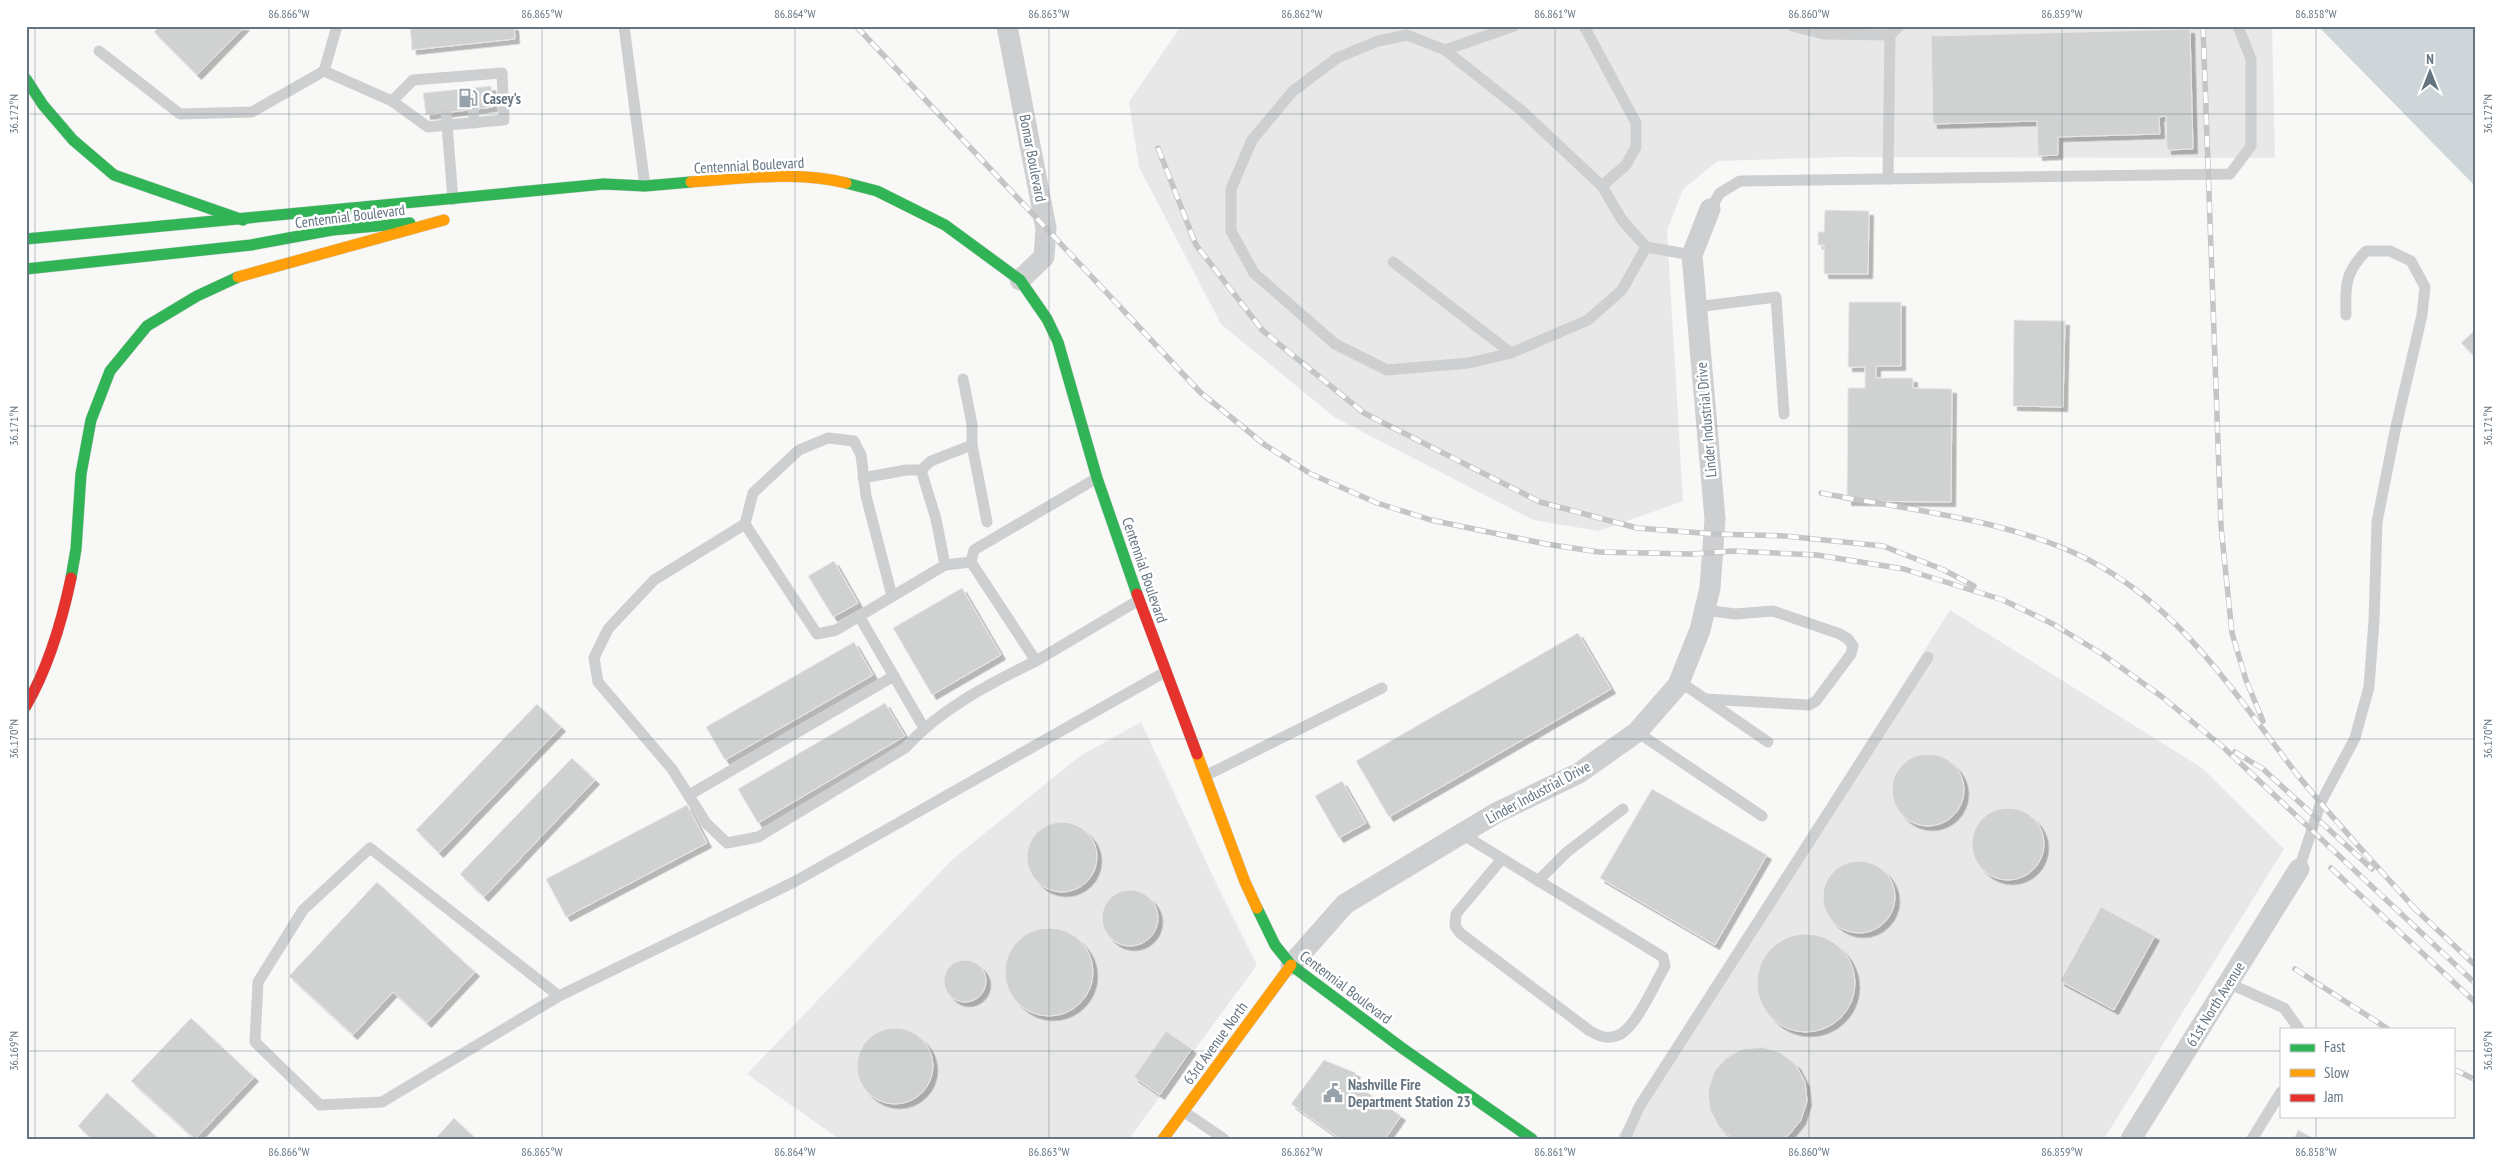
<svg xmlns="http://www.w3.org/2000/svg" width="2502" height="1165" font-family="'PT Sans Narrow',sans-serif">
	<defs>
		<filter id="shadow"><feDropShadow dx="4.5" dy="4.5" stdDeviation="0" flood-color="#0004"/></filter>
	</defs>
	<rect width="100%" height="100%" fill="#f8f8f7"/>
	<g fill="#e7e8e7">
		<polygon points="1181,26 2272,26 2275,158 1840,157 1718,161 1683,189 1667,231 1683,501 1599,531 1533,520 1334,417 1221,324 1139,167 1129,102"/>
		<polygon points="1950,610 2202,768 2284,849 2104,1139 1616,1139"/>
		<polygon points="1141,722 1216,883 1257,965 1129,1139 839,1139 747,1074 953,859 1080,756"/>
	</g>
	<polygon fill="#ced6d9" points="2318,26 2476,26 2476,187 2319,27"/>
	<g fill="#d0d2d2" stroke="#e8e8e6" filter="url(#shadow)">
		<polygon points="160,26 245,26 197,75 154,32"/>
		<polygon points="410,26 514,26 515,39 412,50"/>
		<polygon points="2190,29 2193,149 2167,150 2166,116 2159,117 2160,134 2058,137 2058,155 2038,156 2037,121 1933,124 1931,36"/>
		<polygon points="491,86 493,107 426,115 423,93"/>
		<polygon points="1825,210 1869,211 1868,274 1824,274 1824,245 1818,245 1818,232 1824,232"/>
		<polygon points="1849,302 1901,302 1901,366 1876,366 1876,378 1913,378 1913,388 1952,389 1951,502 1847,501 1848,388 1865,388 1865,367 1848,367"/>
		<polygon points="2014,320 2065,321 2063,407 2013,406"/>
		<polygon points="2476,329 2476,358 2461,343"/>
		<polygon points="834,561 858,603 833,617 808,576"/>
		<polygon points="962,588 1001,655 932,695 893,628"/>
		<polygon points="1578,633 1611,689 1389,817 1356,761"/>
		<polygon points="854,642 873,675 725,760 706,727"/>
		<polygon points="885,703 905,736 758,823 738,789"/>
		<polygon points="537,704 561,727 439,853 416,830"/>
		<circle cx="1928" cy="790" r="36"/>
		<polygon points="572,758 595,780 484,897 460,874"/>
		<polygon points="1342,781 1366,823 1339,838 1315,796"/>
		<polygon points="1652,789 1767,855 1715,945 1600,878"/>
		<polygon points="687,805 707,843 566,917 546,879"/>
		<circle cx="2008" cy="844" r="36"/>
		<circle cx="1062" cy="857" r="35"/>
		<circle cx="1859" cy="897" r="36"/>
		<polygon points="377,882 475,972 427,1023 393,992 353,1035 289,976"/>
		<circle cx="1130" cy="918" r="28"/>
		<polygon points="2101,907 2155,936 2114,1010 2060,981"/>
		<circle cx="1049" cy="972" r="44"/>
		<circle cx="1806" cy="983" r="49"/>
		<circle cx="965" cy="981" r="21"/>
		<polygon points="191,1018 254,1077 195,1139 131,1081"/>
		<circle cx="895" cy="1066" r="38"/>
		<polygon points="1166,1031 1192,1049 1160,1095 1134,1077"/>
		<polygon points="1763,1047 1781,1053 1796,1065 1805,1082 1807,1101 1801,1120 1789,1135 1781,1139 1733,1139 1719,1127 1710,1110 1708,1091 1714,1072 1726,1058 1743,1049"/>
		<polygon points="1324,1060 1356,1073 1351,1081 1401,1116 1385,1139 1340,1139 1291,1104"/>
		<polygon points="107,1093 159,1139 92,1139 78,1126"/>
		<polygon points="454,1118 476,1139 435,1139"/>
		<polygon points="2298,1130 2315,1139 2294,1139"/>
	</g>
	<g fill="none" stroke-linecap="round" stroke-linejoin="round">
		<defs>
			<g id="fast">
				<polyline points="26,79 43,105 73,140 114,175 243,220"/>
				<polyline points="846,183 877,191 945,225 1020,280 1047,319 1058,342 1097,478 1137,594"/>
				<polyline points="26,239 604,184 645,186 691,182"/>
				<polyline points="26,269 251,245 332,230 410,223"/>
				<polyline points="71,578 76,549 81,474 91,420 110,371 147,326 197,296 238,277"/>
				<polyline points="1257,908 1275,945 1291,965 1402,1048 1532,1139"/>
			</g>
			<g id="slow">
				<path d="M691 182C742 179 796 170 846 183"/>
				<polyline points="238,277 444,220"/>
				<polyline points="1197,754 1245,882 1257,908"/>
				<polyline points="1163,1139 1291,965"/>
			</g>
			<g id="jam">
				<polyline points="1137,594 1197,754"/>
				<path d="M26 706C48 668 62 621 71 578"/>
			</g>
		</defs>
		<use href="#fast" stroke="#d5d6d7" stroke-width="12"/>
		<use href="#slow" stroke="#d5d6d7" stroke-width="12"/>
		<use href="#jam" stroke="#d5d6d7" stroke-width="12"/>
		<g stroke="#cecfd0" stroke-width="11">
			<polyline points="337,26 324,71 392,101 428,127 447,125 453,200"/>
			<polyline points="624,26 645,186"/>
			<polyline points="1584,26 1636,123 1636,147 1626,165 1602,186"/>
			<polyline points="1792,26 1824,34 1890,35"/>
			<polyline points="1445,50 1514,26"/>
			<polyline points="99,51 180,114 252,112 324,71"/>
			<polyline points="392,101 413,80 502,73 504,120 447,125 446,112"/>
			<polyline points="473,109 474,123"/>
			<polyline points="1888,179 1890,35 1899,26"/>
			<polyline points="1710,209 1720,193 1740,181 2230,174 2251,146 2251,59 2238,26"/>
			<polyline points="1646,247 1622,290 1588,320 1511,353 1469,363 1387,370 1335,344 1254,273 1231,231 1231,189 1252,140 1293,91 1337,58 1378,41 1407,35 1445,50 1522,111 1602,186 1622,220 1646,247 1692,255"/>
			<polyline points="1393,262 1511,353"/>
			<polyline points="1696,307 1776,297 1784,414"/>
			<polyline points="972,445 987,522"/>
			<polyline points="921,470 931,461 972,445 972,424 963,379"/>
			<polyline points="863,478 906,470 921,470 936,519 945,565"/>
			<polyline points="1097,478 974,550 971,562 1036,661 1139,600"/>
			<path d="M745 524 654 580 608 629 594 658 598 682 672 769 706 823 727 843 758 837 905 748C940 709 989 684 1036 661"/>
			<polyline points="892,596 866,496 861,455 854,441 828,438 799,450 753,493 745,524 817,634 836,630 945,565 971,562"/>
			<polyline points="1705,610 1735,614 1773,611 1840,634 1848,639 1853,646 1851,654 1816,701 1809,705 1705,699"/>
			<polyline points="859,616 924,728"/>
			<polyline points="1679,681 1768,742"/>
			<polyline points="1637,732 1762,816"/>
			<polyline points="1205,776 1382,688"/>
			<polyline points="689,795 894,676"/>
			<path d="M1462 834 1663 957 1665 966C1655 983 1635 1031 1616 1036 1606 1039 1599 1036 1590 1031L1460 933 1455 926 1456 914 1501 860"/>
			<path d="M2299 869 2321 802 2355 738 2369 687 2374 621 2377 522 2395 431 2422 315 2425 287 2411 261 2390 251H2366C2345 273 2345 285 2346 315"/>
			<polyline points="1538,881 1567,852 1623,809"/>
			<polyline points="2228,983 2284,1008 2299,1029"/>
			<polyline points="559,996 370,848 303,910 258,982 255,1042 320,1105 382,1102 559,996 794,882 1165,672"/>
			<polyline points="1183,1111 1224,1139"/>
			<polyline points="1625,1139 1639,1107 1928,657"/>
			<polyline points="2252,1139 2281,1092"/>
		</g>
		<g stroke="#cecfd0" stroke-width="21">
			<polyline points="1007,26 1046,228 1044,257 1020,280"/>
			<polyline points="1291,965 1345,904 1496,813 1579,773 1637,732 1678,685 1700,630 1710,588 1715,519 1692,255 1710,209"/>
			<polyline points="2131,1139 2299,869"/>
		</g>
		<use href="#fast" stroke="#30b455" stroke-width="11"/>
		<use href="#slow" stroke="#ff9f0a" stroke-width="11"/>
		<use href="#jam" stroke="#e5322d" stroke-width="11"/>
		<defs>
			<g id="rail">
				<polyline points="856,26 1200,392 1265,445 1311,474 1377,503 1431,520 1546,544 1599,552 1692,554 1733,551 1817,555 1904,569 2003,600 2053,624 2102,654 2161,696 2223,747 2476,984"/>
				<polyline points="2203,26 2221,527 2232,633 2246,680 2263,721"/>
				<polyline points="1158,148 1196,245 1263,331 1364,413 1540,502 1637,528 1714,534 1785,536 1883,546 1944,570 1974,586"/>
				<path d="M1821 493C1908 510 2008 519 2087 559 2182 608 2233 692 2296 773 2334 821 2376 865 2417 911"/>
				<polyline points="2235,752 2263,769 2372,869"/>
				<polyline points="2331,868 2476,1003"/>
				<polyline points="2412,906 2476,966"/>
				<polyline points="2295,969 2388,1029"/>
				<polyline points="2453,1069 2476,1080"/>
			</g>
		</defs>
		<use href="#rail" stroke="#c4c5c7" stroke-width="5.5"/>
		<use href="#rail" stroke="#fff" stroke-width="4" stroke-dasharray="11" stroke-linecap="butt"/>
	</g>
	<path fill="none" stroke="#647481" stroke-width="1" stroke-opacity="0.45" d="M35 26V1139M289 26V1139M542 26V1139M795 26V1139M1049 26V1139M1302 26V1139M1555 26V1139M1809 26V1139M2062 26V1139M2316 26V1029M26 114H2476M26 426H2476M26 739H2476M26 1051H2281M2453 1051H2476M2316 1116V1139"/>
	<defs>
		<symbol id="fuel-bare" viewBox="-9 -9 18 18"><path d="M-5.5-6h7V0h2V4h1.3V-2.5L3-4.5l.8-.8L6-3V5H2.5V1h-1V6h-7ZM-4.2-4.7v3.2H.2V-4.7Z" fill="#98a2aa" stroke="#fff" stroke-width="2.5" paint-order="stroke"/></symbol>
		<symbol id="civic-bare" viewBox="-9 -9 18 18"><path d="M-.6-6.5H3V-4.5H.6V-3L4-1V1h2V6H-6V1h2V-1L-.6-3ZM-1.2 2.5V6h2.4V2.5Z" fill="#98a2aa" stroke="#fff" stroke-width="2.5" paint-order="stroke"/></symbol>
	</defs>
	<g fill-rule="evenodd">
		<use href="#fuel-bare" x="454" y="84" width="28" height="28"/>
		<use href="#civic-bare" x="1319" y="1079" width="28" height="28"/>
	</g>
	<g text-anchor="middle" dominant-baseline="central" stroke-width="5" stroke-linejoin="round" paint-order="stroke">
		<g font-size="15" font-weight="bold" fill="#647481" stroke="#fff" text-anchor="start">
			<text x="483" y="98">Casey's</text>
			<text x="1348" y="1084">Nashville Fire<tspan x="1348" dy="17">Department Station 23</tspan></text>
		</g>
		<g font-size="15" fill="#647481" stroke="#fff">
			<text transform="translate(1033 158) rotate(79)">Bomar Boulevard</text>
			<text transform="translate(749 165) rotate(-3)">Centennial Boulevard</text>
			<text transform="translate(350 216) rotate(-7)">Centennial Boulevard</text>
			<text transform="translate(1706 420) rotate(-95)">Linder Industrial Drive</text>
			<text transform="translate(1145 570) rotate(71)">Centennial Boulevard</text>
			<text transform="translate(1538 792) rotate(-28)">Linder Industrial Drive</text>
			<text transform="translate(1346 987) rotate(37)">Centennial Boulevard</text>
			<text transform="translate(2215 1004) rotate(-58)">61st North Avenue</text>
			<text transform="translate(1215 1043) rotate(-54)">63rd Avenue North</text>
		</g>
	</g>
	<rect width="2502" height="1165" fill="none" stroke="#ffffff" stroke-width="55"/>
	<rect x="2280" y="1028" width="175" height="90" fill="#ffffff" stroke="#c1c7cd"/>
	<rect x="2290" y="1044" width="25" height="8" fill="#30b455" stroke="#c1c7cd"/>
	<text x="2324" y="1052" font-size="15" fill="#647481">Fast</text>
	<rect x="2290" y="1069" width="25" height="8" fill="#ff9f0a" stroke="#c1c7cd"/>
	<text x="2324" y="1078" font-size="15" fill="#647481">Slow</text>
	<rect x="2290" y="1094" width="25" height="8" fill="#e5322d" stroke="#c1c7cd"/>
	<text x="2324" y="1102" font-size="15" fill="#647481">Jam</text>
	<g transform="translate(2430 72)" stroke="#ffffff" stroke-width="4" paint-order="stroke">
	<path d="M0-4L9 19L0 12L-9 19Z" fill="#647481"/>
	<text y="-8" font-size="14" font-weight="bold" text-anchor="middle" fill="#647481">N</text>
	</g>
	<rect x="28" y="28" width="2446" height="1110" fill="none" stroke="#647481" stroke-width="2"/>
	<g font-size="12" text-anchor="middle" fill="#647481">
		<text x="289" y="18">86.866°W</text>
		<text x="542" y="18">86.865°W</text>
		<text x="795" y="18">86.864°W</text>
		<text x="1049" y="18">86.863°W</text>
		<text x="1302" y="18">86.862°W</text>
		<text x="1555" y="18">86.861°W</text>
		<text x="1809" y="18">86.860°W</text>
		<text x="2062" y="18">86.859°W</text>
		<text x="2316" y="18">86.858°W</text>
		<text transform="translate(14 114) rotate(-90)" y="4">36.172°N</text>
		<text transform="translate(2488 114) rotate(-90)" y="4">36.172°N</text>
		<text transform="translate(14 426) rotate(-90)" y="4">36.171°N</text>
		<text transform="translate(2488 426) rotate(-90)" y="4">36.171°N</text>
		<text transform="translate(14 739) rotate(-90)" y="4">36.170°N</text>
		<text transform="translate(2488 739) rotate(-90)" y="4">36.170°N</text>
		<text transform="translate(14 1051) rotate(-90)" y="4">36.169°N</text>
		<text transform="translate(2488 1051) rotate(-90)" y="4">36.169°N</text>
		<text x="289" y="1156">86.866°W</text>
		<text x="542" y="1156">86.865°W</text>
		<text x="795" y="1156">86.864°W</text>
		<text x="1049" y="1156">86.863°W</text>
		<text x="1302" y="1156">86.862°W</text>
		<text x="1555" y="1156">86.861°W</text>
		<text x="1809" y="1156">86.860°W</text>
		<text x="2062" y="1156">86.859°W</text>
		<text x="2316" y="1156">86.858°W</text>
	</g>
</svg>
